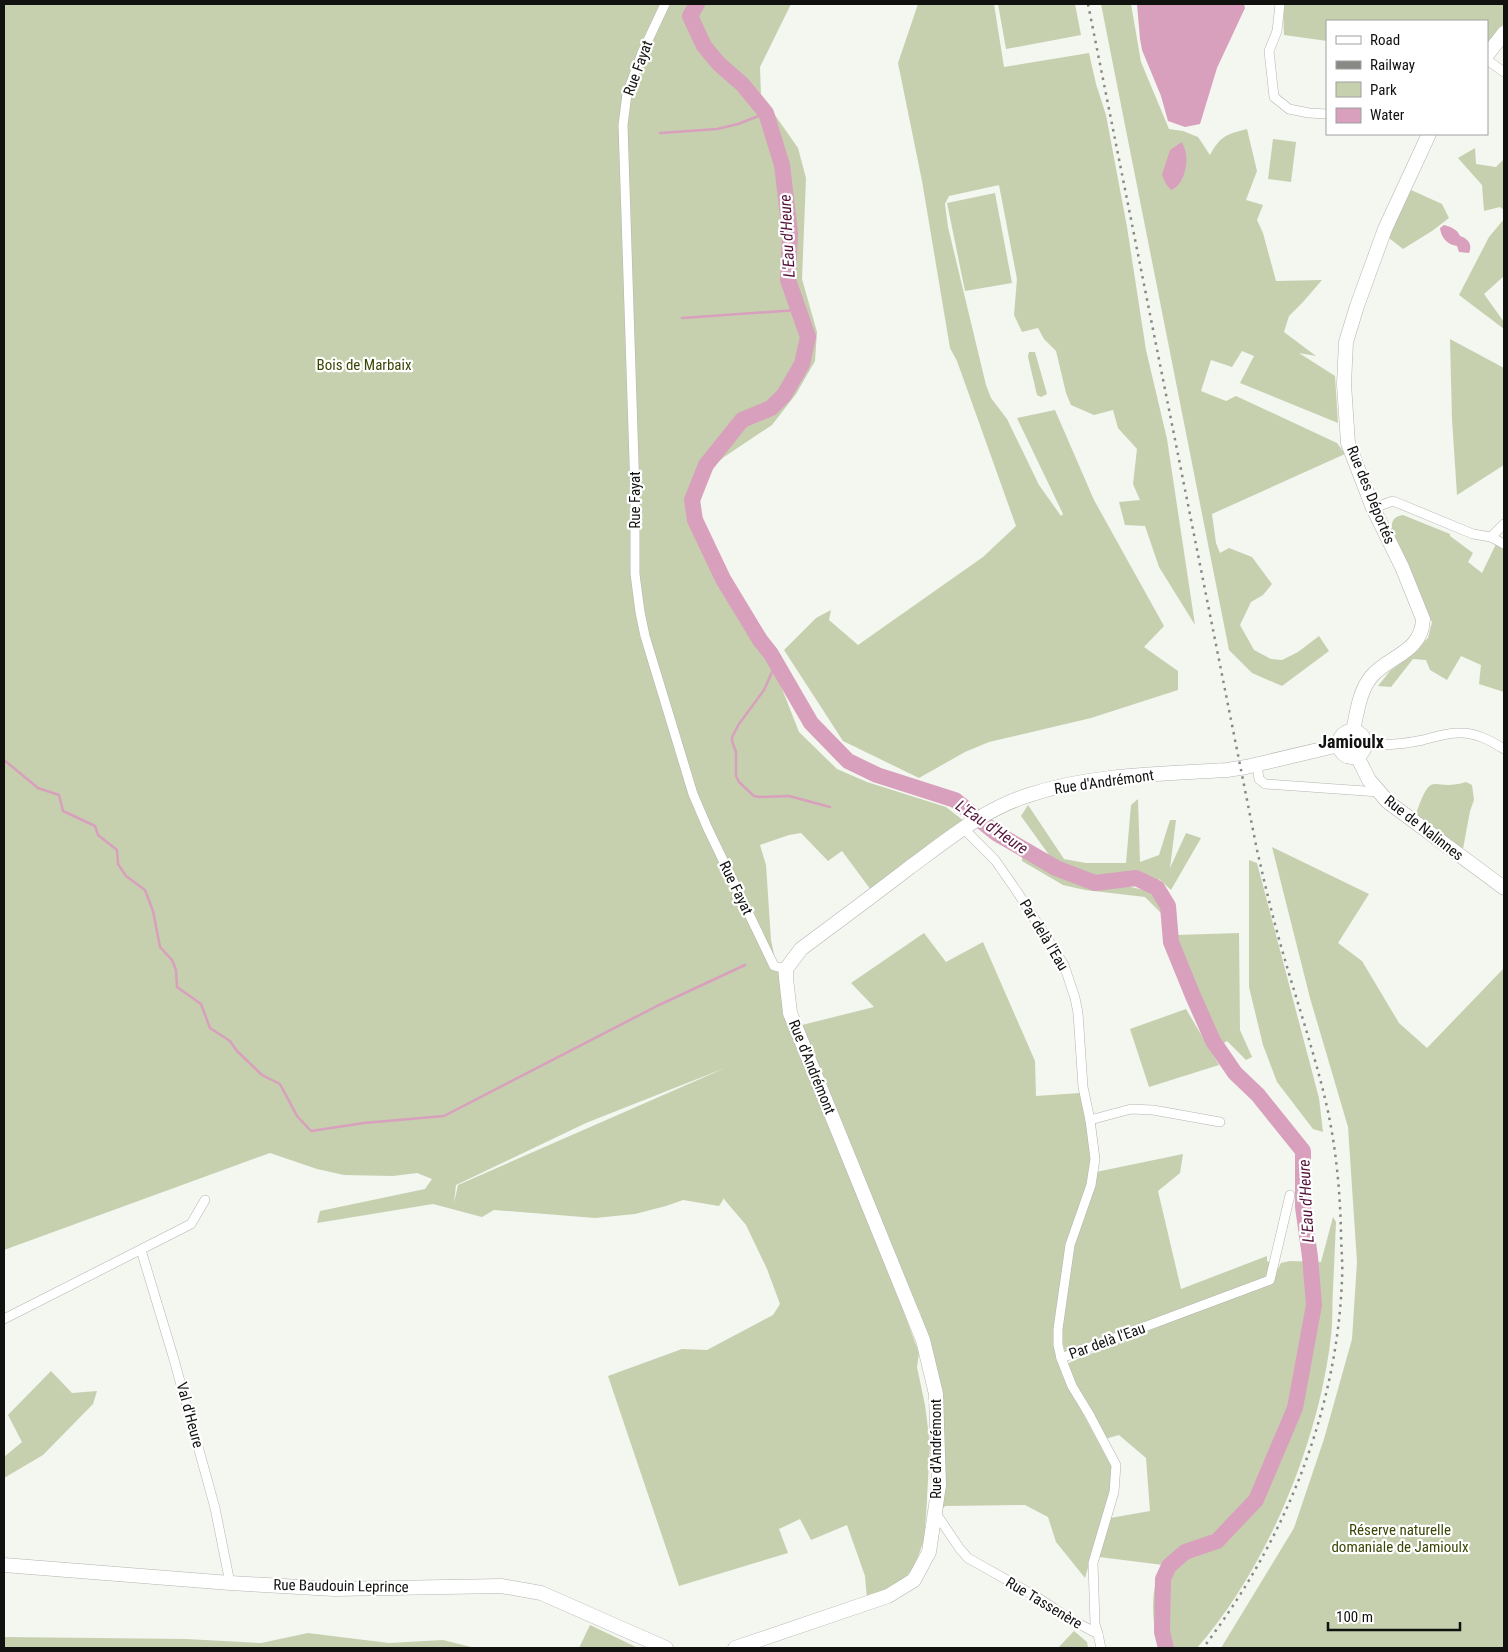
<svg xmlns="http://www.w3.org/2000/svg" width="1508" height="1652" font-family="'Roboto Condensed',sans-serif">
	<rect width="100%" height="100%" fill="#f4f6f0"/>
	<g fill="#c6d0af" fill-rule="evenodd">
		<path d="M4 4H791L760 67 761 95 798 148 806 178 802 279 817 332 815 361 796 394 772 425 724 457 715 465 705 483 700 502 698 540 733 607 801 690 779 681 799 732 837 769 867 782 946 807 964 821 871 890 842 851 828 861 801 833 789 835 760 845 766 865 771 940 791 1034 825 1108 798 1026 874 1007 851 983 924 933 946 962 983 942 1035 1061 1036 1096 1080 1093 1094 1157 1087 1191 1068 1241 1063 1261 1056 1330 1055 1349 1062 1374 1111 1466V1489L1085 1578 1056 1542 1048 1517 1025 1505 945 1506 941 1511 934 1367 920 1312 883 1256 919 1353 917 1367 925 1405 930 1445 926 1516 924 1540 915 1565 902 1582 867 1599 865 1576 847 1525 811 1540 800 1519 779 1529 788 1553 679 1586 608 1376 682 1349 707 1350 773 1315 780 1304 767 1269 746 1225 723 1198V1200L719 1206 683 1200 666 1206 635 1214 595 1218 494 1210 482 1217 433 1204 317 1223 320 1211 425 1189 432 1179 417 1173 393 1176 344 1175 317 1169 270 1153 4 1250ZM725 1068 458 1185 454 1203 456 1185 586 1123Z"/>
		<polygon points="918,4 994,4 1004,67 1089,53 1096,84 1106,115 1127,227 1146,350 1167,439 1195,625 1159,567 1145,526 1125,525 1119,502 1140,500 1133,484 1137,449 1118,428 1113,410 1094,415 1071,405 1066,393 1056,351 1044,339 1038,328 1022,332 1014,315 1017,279 999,185 949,196 945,204 948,227 986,385 991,398 1007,419 1039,485 1061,516 1063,514 1017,418 1055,410 1094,500 1164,626 1144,647 1178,671 1178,690 1091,718 989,742 965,752 919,778 843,741 784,650 816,618 831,610 829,620 858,645 983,557 1016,526 957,361 950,348 922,181 898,63"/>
		<polygon points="998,4 1075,4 1081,35 1006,49"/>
		<path d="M1101 4H1131L1141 62 1169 129 1183 131 1198 137 1210 155C1220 136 1227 134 1247 129L1257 171 1246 200 1263 205 1257 220 1263 233 1276 281 1322 280 1303 302 1289 316 1284 332 1316 356 1299 353 1335 376 1338 423 1240 383 1254 356 1242 351 1232 367 1211 360 1201 391 1226 401 1236 396 1337 443 1345 454 1212 514 1216 543 1220 553 1229 548 1252 557 1272 584 1263 595 1251 602 1240 625 1254 650 1271 659 1282 660 1298 652 1319 636 1329 651 1282 686 1252 673 1229 650Z"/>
		<polygon points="1283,4 1504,4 1504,23 1487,46 1487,21 1327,21 1327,41 1284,35"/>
		<polygon points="1273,139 1296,142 1291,182 1268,179"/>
		<polygon points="1475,148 1476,164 1496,167 1504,159 1504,210 1500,207 1484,211 1482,185 1458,158"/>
		<polygon points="1409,189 1442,204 1449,218 1432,231 1403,249 1389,238"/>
		<polygon points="995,193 1012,283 965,291 947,203"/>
		<polygon points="1504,219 1504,276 1484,294 1504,322 1504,329 1459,295 1489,237"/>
		<polygon points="1450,339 1504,368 1504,465 1457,495 1452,419"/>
		<polygon points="1029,352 1035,352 1047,394 1041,397 1037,395 1028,357"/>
		<path d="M1403 515 1450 534V536L1473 553 1468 562 1482 573 1496 544 1504 547V692L1479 684 1481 665 1461 656 1447 680 1430 670 1426 660 1413 659 1391 687 1378 686 1390 671 1401 663 1428 638 1432 622C1424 604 1389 541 1392 524 1393 518 1397 516 1403 515Z"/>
		<path d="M1466 782 1472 785 1474 800 1470 811 1463 849 1416 814C1433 766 1431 793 1466 782Z"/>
		<polygon points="1138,799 1140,862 1159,855 1170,820 1176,820 1170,868 1186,833 1201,838 1171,890 1159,879 1156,890 1121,877 1093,877 1057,866 1021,816 1028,805 1064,859 1086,863 1126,863 1131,805"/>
		<polygon points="1272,847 1369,894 1338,943 1362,961 1399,1023 1427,1048 1504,968 1504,1648 1221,1648 1294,1528 1324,1439 1352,1339 1357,1262 1348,1127 1310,998"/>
		<polygon points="1022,856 1071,880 1131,887 1148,891 1167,910 1162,914 1145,897 1085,890 1063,885 1022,861"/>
		<polygon points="1249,860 1257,863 1319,1098 1323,1132 1313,1129 1277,1082 1263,1045 1249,987"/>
		<polygon points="1239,933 1240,1030 1252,1057 1246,1060 1227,1041 1221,1045 1186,970 1176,935"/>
		<polygon points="1186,1009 1219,1065 1149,1087 1130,1029"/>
		<polygon points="1183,1154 1180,1173 1158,1191 1181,1289 1267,1256 1267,1261 1272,1264 1263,1281 1065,1352 1061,1337 1071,1252 1096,1172"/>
		<path d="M1333 1217 1336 1222C1335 1245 1334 1268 1333 1290 1332 1305 1333 1321 1331 1336 1319 1442 1267 1568 1197 1648H1161C1153 1636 1152 1607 1154 1592 1155 1583 1160 1574 1163 1565L1099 1557 1110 1518 1150 1511 1146 1458 1119 1435 1105 1439 1077 1391 1067 1366 1070 1362 1271 1282 1281 1263 1290 1261 1321 1262Z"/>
		<polygon points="51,1371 72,1393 97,1391 93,1404 43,1455 4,1478 4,1457 22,1442 8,1415"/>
		<polygon points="590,1625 636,1647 635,1648 579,1648"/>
		<polygon points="1074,1631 1087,1642 1088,1648 1058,1648"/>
		<polygon points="308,1633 389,1643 443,1640 475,1648 4,1648 4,1637 186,1639 261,1643"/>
	</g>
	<g fill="#d8a0bc">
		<polygon points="1137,4 1244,4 1245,8 1217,68 1200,124 1185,127 1168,121 1161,96 1142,50 1140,39"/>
		<path d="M1182 142C1183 146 1186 150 1186 154 1188 166 1183 186 1171 190L1166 184 1162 175 1170 150Z"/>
		<path d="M1444 225C1451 227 1457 229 1460 236 1468 238 1473 245 1469 253L1459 252 1457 246C1448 245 1441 238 1440 228Z"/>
	</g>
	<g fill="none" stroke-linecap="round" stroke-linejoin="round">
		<g stroke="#d8a0bc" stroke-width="2.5">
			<polyline points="660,133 717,129 738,124 766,113"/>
			<polyline points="682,318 798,310"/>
			<polyline points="776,663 764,690 739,724 732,737 732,741 736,752 736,776 739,782 754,796 759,797 789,796 830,807"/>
			<polyline points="4,760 38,788 59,795 63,811 95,826 98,835 117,850 118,864 126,876 145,890 153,911 160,947 172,960 176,970 177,987 201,1004 210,1028 230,1041 237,1051 262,1075 280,1084 297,1116 311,1131 364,1123 444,1116 657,1006 745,965"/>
		</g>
		<polyline stroke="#d8a0bc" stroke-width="16" points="697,4 690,16 704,46 719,64 742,84 766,113 782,165 790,233 788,280 808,337 802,364 784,395 771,408 742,420 706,465 692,500 695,520 723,579 760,640 771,654 811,723 848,761 877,775 955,800 996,833 1056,868 1095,883 1136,878 1157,888 1168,906 1171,942 1193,996 1213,1041 1235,1073 1258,1095 1303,1151 1303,1207 1310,1257 1314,1305 1295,1408 1256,1500 1217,1541 1185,1552 1169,1566 1163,1579 1162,1632 1166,1648"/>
		<defs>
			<g id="street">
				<polyline points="665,4 642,53 627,94 623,125 635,492 635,574 640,612 645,636 693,794 708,829 774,966 786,969"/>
				<polyline points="1280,4 1277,31 1269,51 1274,97 1289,109 1309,113 1327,114"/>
				<polyline points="1487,60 1504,72"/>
				<polyline points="1373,508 1393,501 1473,534 1491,537 1504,524"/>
				<polyline points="1491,537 1504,544"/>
				<path d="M1365 744C1385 746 1404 744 1423 740 1435 737 1448 732 1461 733 1477 733 1491 741 1504 749"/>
				<polyline points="1257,765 1259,779 1265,784 1379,792"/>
				<polyline points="963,828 995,860 1018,893 1064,965 1075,998 1078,1013 1083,1087 1090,1120 1131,1109 1153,1110 1220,1122"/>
				<polyline points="1090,1120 1095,1159 1091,1185 1070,1245 1058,1329 1058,1345 1061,1358 1270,1280 1290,1195"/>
				<polyline points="141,1250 173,1356 215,1508 230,1583"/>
				<polyline points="4,1319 191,1224 205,1200"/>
				<polyline points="935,1512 960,1549 968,1558 1037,1597 1070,1619 1098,1634 1095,1624 1093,1563 1114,1492 1116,1465 1089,1414 1072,1386 1061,1358"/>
				<polyline points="1098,1634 1101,1648"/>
			</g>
			<g id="secondary">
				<polyline points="1487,55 1504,33"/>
				<path d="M1353 731C1357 713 1359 692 1371 677 1388 656 1422 653 1423 619L1402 567 1373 508 1348 443 1344 384 1346 342 1357 306 1385 229 1429 134"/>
				<circle cx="1352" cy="744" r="13"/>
				<polyline points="1357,756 1369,780 1388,802 1504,888"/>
				<polyline points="4,1565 230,1583 334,1589 501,1586 541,1593 666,1648"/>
				<path d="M735 1648 888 1596 914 1580 929 1552 939 1485 936 1394 923 1340 790 1013 786 978V969L801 949C837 922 874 895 910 867 947 840 984 809 1029 795 1093 774 1161 774 1227 770L1246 767 1339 745"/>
			</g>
		</defs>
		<use href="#street" stroke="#b3b5af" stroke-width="10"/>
		<use href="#secondary" stroke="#b3b5af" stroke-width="15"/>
		<use href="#street" stroke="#fff" stroke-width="9"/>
		<use href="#secondary" stroke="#fff" stroke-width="14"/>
		<path stroke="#888985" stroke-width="2.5" stroke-dasharray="2.5 5" stroke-linecap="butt" d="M1088 4 1257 850C1263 876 1269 902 1276 928 1292 988 1313 1046 1327 1107 1336 1148 1340 1190 1341 1232 1341 1248 1343 1263 1342 1279 1337 1413 1284 1542 1203 1648"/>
	</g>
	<g text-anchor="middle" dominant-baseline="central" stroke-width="4.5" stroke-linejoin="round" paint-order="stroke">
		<g font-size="15" fill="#111210" stroke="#fff">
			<text transform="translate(638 68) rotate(-70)">Rue Fayat</text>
			<text transform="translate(1371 495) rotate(68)">Rue des Déportés</text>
			<text transform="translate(635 500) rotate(-90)">Rue Fayat</text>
			<text transform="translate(1104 782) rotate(-8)">Rue d'Andrémont</text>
			<text transform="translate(1424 828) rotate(38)">Rue de Nalinnes</text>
			<text transform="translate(736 888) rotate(64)">Rue Fayat</text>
			<text transform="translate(1044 935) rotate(59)">Par delà l'Eau</text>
			<text transform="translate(812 1067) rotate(68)">Rue d'Andrémont</text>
			<text transform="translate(1107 1341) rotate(-20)">Par delà l'Eau</text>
			<text transform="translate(190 1415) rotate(75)">Val d'Heure</text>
			<text transform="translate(936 1449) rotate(-90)">Rue d'Andrémont</text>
			<text transform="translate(341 1586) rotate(1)">Rue Baudouin Leprince</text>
			<text transform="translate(1044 1603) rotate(31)">Rue Tassenère</text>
		</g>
		<g font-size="15" fill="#3a4605" stroke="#fff">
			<text x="364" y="365">Bois de Marbaix</text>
			<text x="1400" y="1530">Réserve naturelle<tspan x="1400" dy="17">domaniale de Jamioulx</tspan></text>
		</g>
		<g font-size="16" font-style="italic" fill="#54133b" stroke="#fff">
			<text transform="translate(787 236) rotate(-93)">L'Eau d'Heure</text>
			<text transform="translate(992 827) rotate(34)">L'Eau d'Heure</text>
			<text transform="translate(1306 1201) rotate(-93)">L'Eau d'Heure</text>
		</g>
		<g font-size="18" font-weight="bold" fill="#111210" stroke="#fff">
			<text x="1351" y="741">Jamioulx</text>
		</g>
	</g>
	<rect width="1508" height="1652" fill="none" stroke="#111210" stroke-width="10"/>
	<rect x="1326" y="20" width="162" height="115" fill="#ffffff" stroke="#a0a09f"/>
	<rect x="1336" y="36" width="25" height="8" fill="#ffffff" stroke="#a0a09f"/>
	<text x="1370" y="45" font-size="15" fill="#111210">Road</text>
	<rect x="1336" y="61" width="25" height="8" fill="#888985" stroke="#a0a09f"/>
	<text x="1370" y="70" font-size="15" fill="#111210">Railway</text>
	<rect x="1336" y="82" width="25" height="15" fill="#c6d0af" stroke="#a0a09f"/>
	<text x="1370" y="95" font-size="15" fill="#111210">Park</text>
	<rect x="1336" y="108" width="25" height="15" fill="#d8a0bc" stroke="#a0a09f"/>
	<text x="1370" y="120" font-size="15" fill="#111210">Water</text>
	<path d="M1328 1622v8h132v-8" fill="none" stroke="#111210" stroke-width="2.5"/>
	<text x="1336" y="1622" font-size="15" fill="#111210" stroke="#ffffff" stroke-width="4" paint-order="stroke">100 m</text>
</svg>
